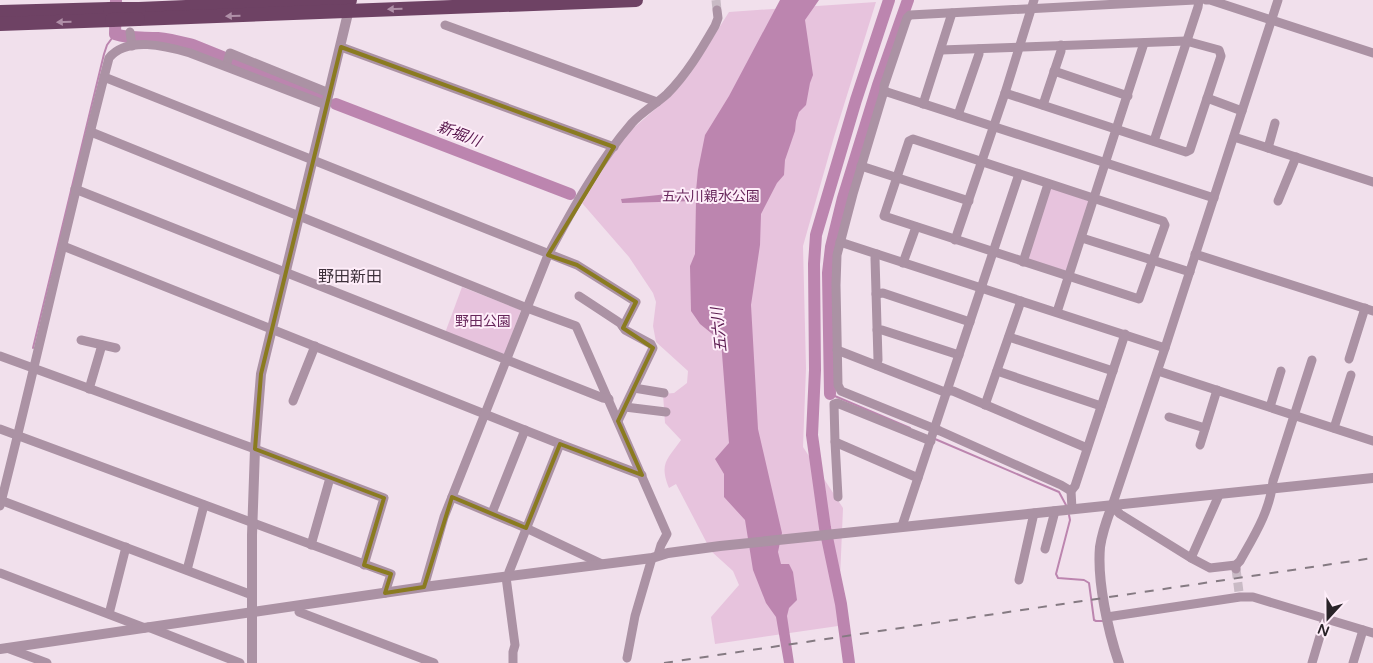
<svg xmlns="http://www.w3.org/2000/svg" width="1373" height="663" font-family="'Varela Round','Noto Sans JP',sans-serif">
	<rect width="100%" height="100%" fill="#f1e0ec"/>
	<g fill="#e7c3dd">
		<path d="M876 2 834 137 803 246 806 368 803 447 843 508 838 626 715 644 711 617 739 585 733 571 711 551 676 484 669 488C659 463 667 460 681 440L665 423 663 394 674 393 687 383 688 371 656 342 653 326 656 302 653 293 629 257 582 203 622 138 668 98 690 74 729 12Z"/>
		<polygon points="1053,188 1088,201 1089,203 1067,271 1029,260 1028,256 1049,190"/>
		<polygon points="462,287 521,310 504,356 445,333"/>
	</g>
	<polygon fill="#bc85af" points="780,0 819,0 805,20 813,75 810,83 806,105 799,112 796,121 795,131 785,160 784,175 777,183 761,214 760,245 751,305 758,429 782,533 778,552 781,564 789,564 793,572 797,600 789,608 787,616 794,663 784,663 776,617 766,603 753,570 745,520 724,497 724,474 715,459 729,443 721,341 700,324 691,311 690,266 695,254 696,201 622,203 621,199 696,191 698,170 705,135 729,96"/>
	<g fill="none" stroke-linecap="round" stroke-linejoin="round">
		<g stroke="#bc85af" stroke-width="2">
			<polyline points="33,348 104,54 107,45 115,34"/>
			<polyline points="830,394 910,428"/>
			<polyline points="935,439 1059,492 1067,507"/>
			<polyline points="1069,515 1070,520 1056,574 1058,578 1084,580 1089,583 1094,620 1096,621 1104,621"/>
		</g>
		<g stroke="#bc85af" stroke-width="12">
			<path d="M116 0 115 34C130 39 143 37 158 38 170 39 181 42 193 45L319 96"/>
			<polyline points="336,104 570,194"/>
			<polyline points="830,394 828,273 831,247 843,198 878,85 908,0"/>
			<polyline points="849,663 841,604 825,528 812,435 815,370 814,264 816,235 856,100 889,0"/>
		</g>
		<g stroke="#c9bac5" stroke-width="9" stroke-dasharray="9 4.5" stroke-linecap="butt">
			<polyline points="716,0 717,10"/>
			<polyline points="1236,569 1239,592"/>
		</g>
		<g stroke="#ab92a4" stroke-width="9">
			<polyline points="1206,0 1210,0 1373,53"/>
			<polyline points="445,25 657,102"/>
			<polyline points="130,32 132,46"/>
			<polyline points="341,47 614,147"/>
			<polyline points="941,50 1186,41 1219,50 1221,56 1190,150 1186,152 1005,93"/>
			<polyline points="226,66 230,53 329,93"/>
			<polyline points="1054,71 1128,96"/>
			<polyline points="104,77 577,265 636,302 623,327"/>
			<polyline points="884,91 1214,198"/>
			<polyline points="1207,98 1242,111"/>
			<polyline points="923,104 952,13"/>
			<polyline points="1043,105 1061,51 1061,45"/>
			<polyline points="958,115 979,54 979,49"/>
			<polyline points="91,132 527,308 576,326 667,534 661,545 658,555"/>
			<polyline points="1234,137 1373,182"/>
			<polygon points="913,139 1163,221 1165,225 1139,299 884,216 909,141"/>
			<polyline points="1154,141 1198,7 1199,0"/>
			<polyline points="1268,148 1275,123"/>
			<polyline points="861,166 969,201"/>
			<polyline points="75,189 603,398 609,399"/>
			<polyline points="1278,201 1296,157"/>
			<polyline points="1082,238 1190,272"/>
			<polyline points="955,240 1005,93 1034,0"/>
			<polyline points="840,242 1165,348"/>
			<polyline points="63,246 560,444 642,475"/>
			<polyline points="1195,254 1373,311"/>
			<polyline points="1023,262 1048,184"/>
			<polyline points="903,263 916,227"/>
			<polyline points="876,294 883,293 970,322"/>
			<polyline points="579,296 620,323 625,330 651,344 653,348 618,421"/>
			<polyline points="1057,312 1144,43"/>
			<polyline points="877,330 882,330 959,355"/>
			<polyline points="1009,337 1113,371"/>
			<polyline points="81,340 116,348"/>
			<polyline points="837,350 942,391 953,391 1087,448"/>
			<polyline points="0,356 255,449 384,498 364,565"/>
			<polyline points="1349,359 1365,308"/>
			<polyline points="876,365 878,360 875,258 877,254"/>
			<polyline points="997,371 1101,406"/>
			<polyline points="1158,371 1373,441"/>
			<polyline points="634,388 664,393"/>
			<polyline points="89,389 102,345"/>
			<polyline points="293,401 315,346"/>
			<polyline points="985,405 1021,301"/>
			<polyline points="625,407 666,412"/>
			<polyline points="1270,407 1281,371"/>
			<polyline points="1169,417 1205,428"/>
			<polyline points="1334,428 1351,375"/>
			<polyline points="0,429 391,574 385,593"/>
			<polyline points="835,442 838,497"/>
			<polyline points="1200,445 1217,390"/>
			<polyline points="918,478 835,442 834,404 837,403 931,441"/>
			<polyline points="1071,491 1061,485 940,431 841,391 838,385 836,285 837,255 853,194 884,91 884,86 907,18 910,15 1195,0"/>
			<polyline points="452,497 526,528 602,564"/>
			<polyline points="0,500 252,595"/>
			<path d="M0 506C38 357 70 207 109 58 127 36 166 46 190 53L326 105"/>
			<polyline points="1072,509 1071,491 1075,486 1125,334"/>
			<polyline points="492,513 525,430"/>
			<polyline points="902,526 1019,174"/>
			<polyline points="311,545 330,478"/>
			<polyline points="1045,549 1054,515 1054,511"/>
			<polyline points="1191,558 1219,495"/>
			<path d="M1236 565 1240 561C1254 536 1270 511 1273 481L1312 360"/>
			<polyline points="1236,569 1236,565 1210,568 1191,558 1120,514 1112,506 1165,348 1278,0"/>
			<polyline points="187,570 204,505"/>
			<polyline points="0,573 145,628"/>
			<polyline points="509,576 509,572 560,444"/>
			<polyline points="506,577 515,645 513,652 513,663"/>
			<polyline points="1019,580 1034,513"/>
			<path d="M424 587 444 517 548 255C572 210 599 161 632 123 642 112 656 104 667 94 687 74 701 50 715 26L718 18 717 10"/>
			<polyline points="299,612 434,663"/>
			<polyline points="109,614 126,547"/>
			<polyline points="1107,617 1240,597 1253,597 1373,633"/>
			<polyline points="148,627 240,663"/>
			<polyline points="7,648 47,663"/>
			<polyline points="627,658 635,616 652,558"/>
			<polyline points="1312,663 1325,619"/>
			<polyline points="1353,663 1363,630"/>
		</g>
		<g stroke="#ab92a4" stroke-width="10">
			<path d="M1112 506C1107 519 1102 533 1100 547 1097 581 1108 631 1119 663"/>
			<polyline points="0,649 424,587 652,558 668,553 720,546 1373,478"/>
			<polyline points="252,663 252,535 255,449 261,374 350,5"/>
		</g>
		<g stroke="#6e4264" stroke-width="14">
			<polyline points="139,9 350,0"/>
			<polyline points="0,12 110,9"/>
			<polyline points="138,19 636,0"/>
			<polyline points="0,24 112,20"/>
		</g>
		<polyline stroke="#857a82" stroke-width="2" stroke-dasharray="9 9" stroke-linecap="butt" points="664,663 1373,558"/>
		<g stroke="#6e4264" stroke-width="14">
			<polyline points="110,9 139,9"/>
			<polyline points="112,20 138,19"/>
		</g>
	</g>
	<defs><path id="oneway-solid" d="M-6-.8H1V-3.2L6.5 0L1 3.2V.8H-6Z" transform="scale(1.25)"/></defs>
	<g fill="#af8fa7">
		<use href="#oneway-solid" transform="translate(395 9) rotate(178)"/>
		<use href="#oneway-solid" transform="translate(233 16) rotate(178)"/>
		<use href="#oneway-solid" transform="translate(64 22) rotate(178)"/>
	</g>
	<path fill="none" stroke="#8a7b20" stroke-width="4" stroke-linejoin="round" d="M341 47 614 147 548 255 577 265 636 302 623 328 653 348 618 421 642 475 560 444 526 528 452 497 424 587 385 593 391 574 364 565 384 498 255 449 261 374Z"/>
	<g text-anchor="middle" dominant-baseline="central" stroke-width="4" stroke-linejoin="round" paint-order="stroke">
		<g font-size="14" fill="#66255a" stroke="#feedf9">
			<text x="711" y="196">五六川親水公園</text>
			<text x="483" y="321">野田公園</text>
		</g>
		<g font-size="15" font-style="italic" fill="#57164c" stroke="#feedf9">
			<text transform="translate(459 134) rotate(21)">新堀川</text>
			<text transform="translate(719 330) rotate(-96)">五六川</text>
		</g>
		<g font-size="16" fill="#3e313b" stroke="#feedf9">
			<text x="350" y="277">野田新田</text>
		</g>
	</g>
	<g transform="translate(1328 618) rotate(201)" stroke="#feedf9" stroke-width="4" paint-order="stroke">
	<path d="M0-4L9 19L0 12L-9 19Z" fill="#292328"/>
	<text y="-8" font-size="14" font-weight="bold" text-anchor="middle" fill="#292328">N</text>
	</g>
</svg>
